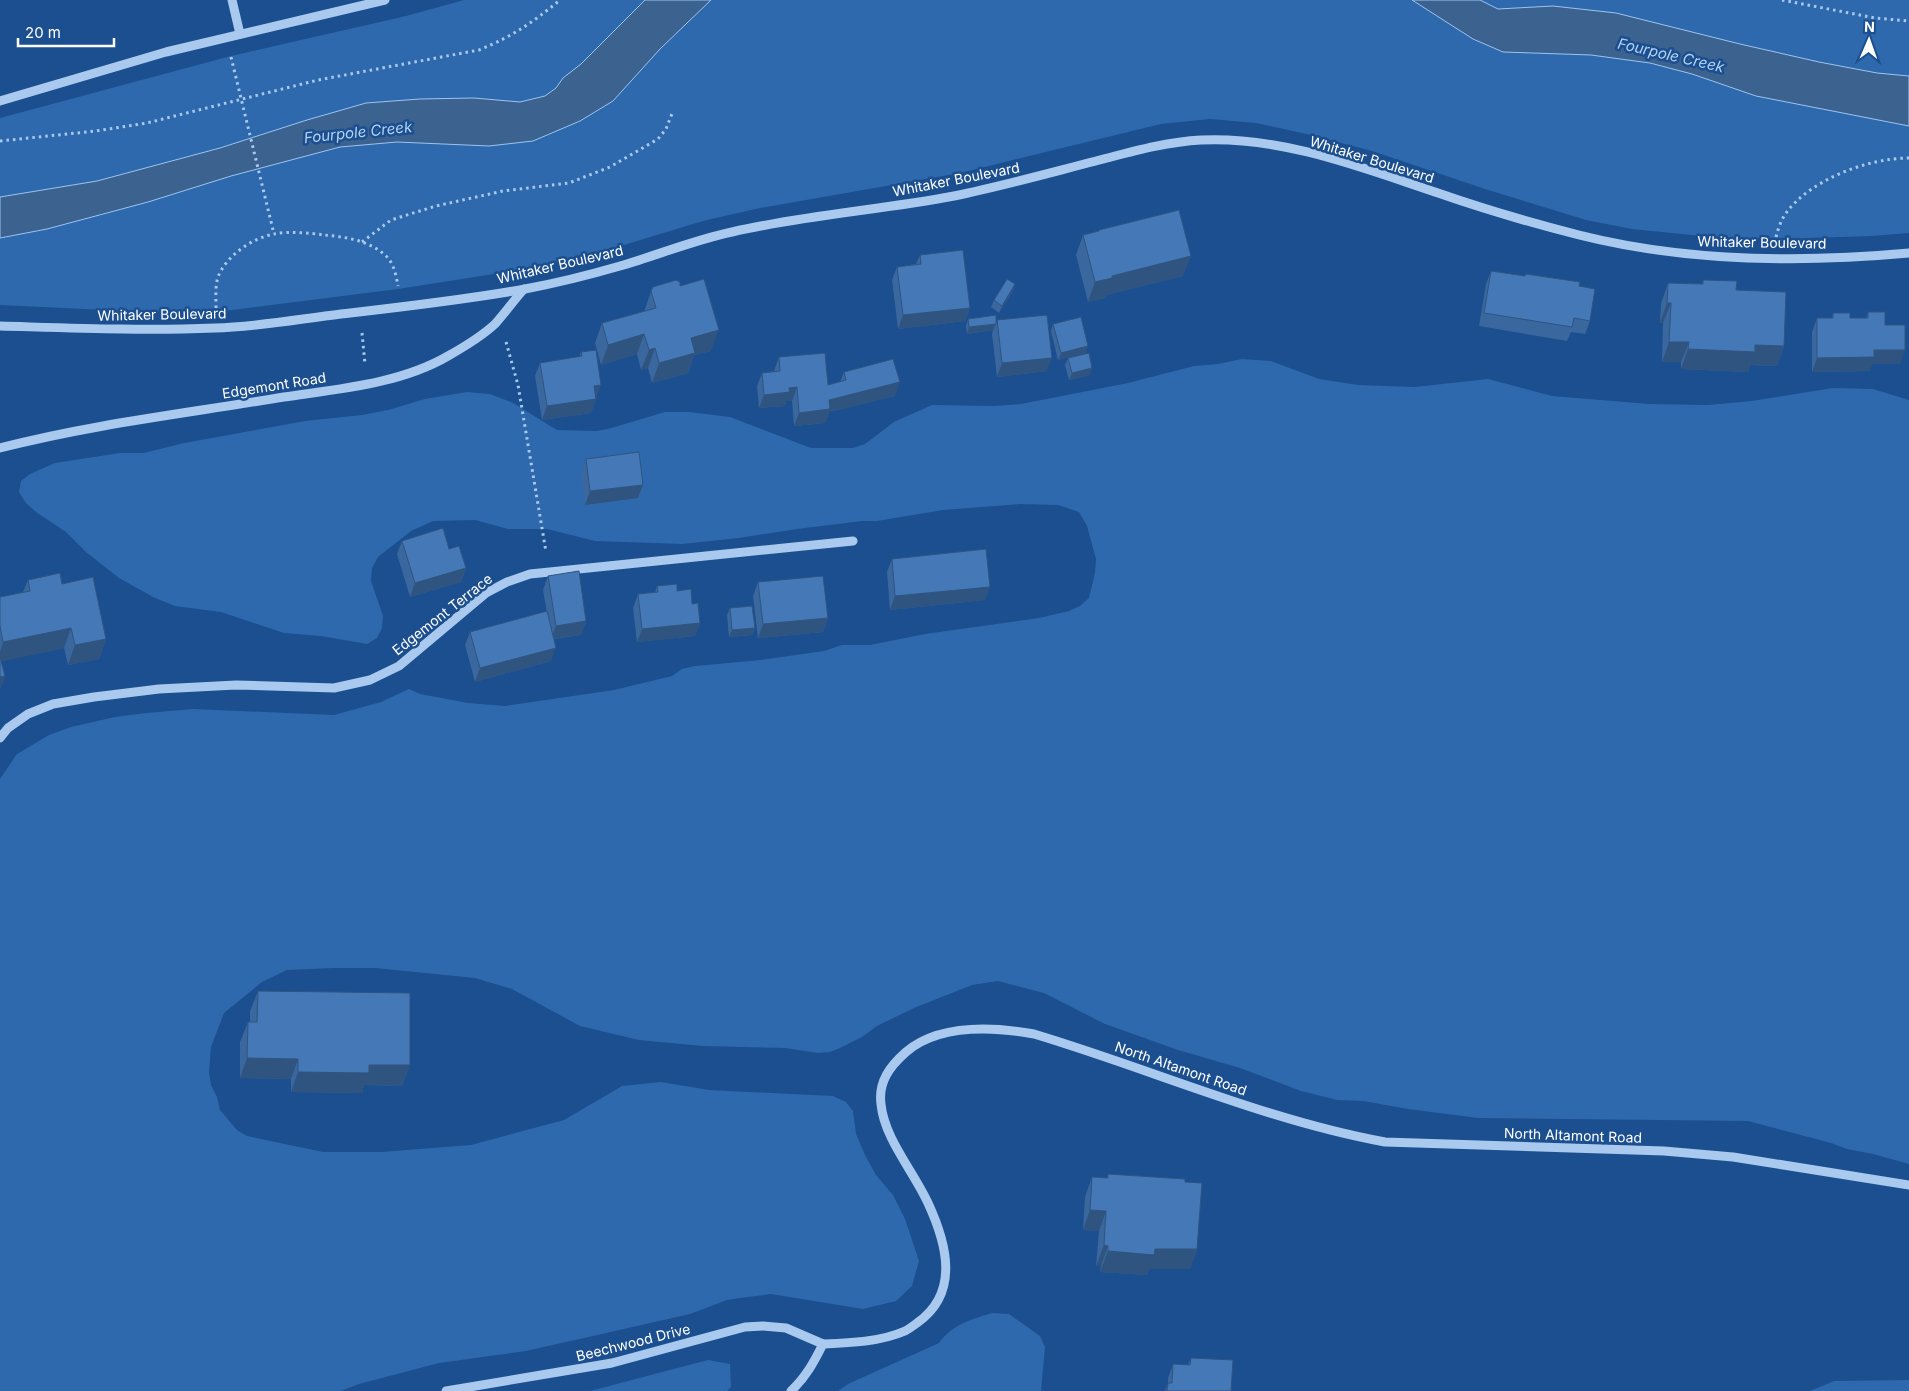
<svg xmlns="http://www.w3.org/2000/svg" width="1909" height="1391" font-family="Inter,sans-serif">
	<rect width="100%" height="100%" fill="#1b4f8f"/>
	<g fill="#2e69ad">
		<polygon points="464,0 1909,0 1909,233 1872,236 1776,239 1711,237 1632,229 1586,220 1485,189 1372,151 1311,135 1256,123 1210,119 1161,124 960,173 760,208 703,221 581,258 520,270 398,289 216,312 127,311 0,305 0,118 231,56 406,16"/>
		<polygon points="1242,359 1271,361 1319,379 1358,385 1415,387 1488,379 1552,396 1649,404 1708,405 1752,401 1833,388 1873,389 1909,400 1909,1164 1873,1154 1847,1149 1831,1143 1748,1121 1478,1118 1408,1109 1363,1101 1337,1100 1301,1091 1240,1068 1178,1050 1105,1024 1044,993 998,981 972,985 914,1008 877,1026 862,1037 840,1048 830,1052 818,1053 785,1048 703,1046 639,1040 580,1026 512,989 475,978 375,968 334,968 287,970 262,982 224,1013 211,1047 209,1072 211,1085 217,1097 220,1110 237,1130 247,1136 323,1152 381,1152 471,1145 564,1120 622,1086 661,1082 709,1090 833,1096 846,1102 853,1111 856,1134 865,1155 876,1175 893,1195 905,1219 919,1261 912,1286 896,1301 863,1309 771,1294 740,1298 727,1300 690,1314 593,1336 526,1351 439,1363 359,1384 341,1391 0,1391 0,779 17,754 49,735 71,727 115,717 146,713 193,709 334,715 381,702 409,689 420,694 468,703 505,706 614,690 672,676 682,669 695,666 761,660 824,651 842,645 870,645 925,634 1039,618 1069,611 1080,606 1089,598 1095,573 1096,559 1087,526 1079,512 1058,505 1020,504 943,510 877,521 862,521 797,529 739,538 682,544 595,541 547,529 508,529 475,520 433,521 411,531 378,557 372,568 371,581 383,616 382,628 377,638 367,644 321,636 284,633 221,612 175,606 153,597 119,578 86,552 66,532 36,512 26,503 19,492 21,481 30,474 55,463 120,453 144,453 184,443 305,421 362,415 388,410 425,399 467,392 490,394 513,403 557,430 596,431 608,429 665,412 689,412 730,417 811,448 853,448 865,444 894,422 932,405 995,406 1021,404 1128,383 1194,366 1218,364"/>
		<path d="M992 1313 1009 1314 1040 1336 1045 1347 1041 1391H838L848 1384 939 1343C953 1324 970 1320 992 1313Z"/>
		<polygon points="708,1360 730,1364 731,1387 727,1391 590,1391"/>
		<polygon points="1909,1380 1909,1391 1810,1391 1834,1381"/>
	</g>
	<g fill="#3c6290" stroke="#9cc4f0">
		<polygon points="645,0 711,0 660,49 613,101 580,121 533,141 489,146 397,142 340,147 231,176 148,202 47,229 0,238 0,197 97,181 220,148 307,120 366,103 420,99 474,98 520,102 545,96 556,88 563,78 581,64"/>
		<polygon points="1412,0 1480,0 1498,9 1553,6 1616,13 1740,44 1819,62 1877,73 1909,76 1909,126 1756,96 1692,74 1650,63 1591,55 1503,52 1473,39"/>
	</g>
	<g fill="none" stroke-linecap="round" stroke-linejoin="round">
		<g stroke="#a9c9ee" stroke-width="3" stroke-dasharray="2.5 4" stroke-linecap="butt">
			<polyline points="1782,0 1875,18 1909,21"/>
			<polyline points="231,57 274,234"/>
			<path d="M0 141 96 131 147 123 318 80 479 50C513 36 532 23 560 0"/>
			<path d="M1776 237C1778 229 1781 220 1786 213 1811 179 1869 158 1909 158"/>
			<polyline points="362,242 391,220 436,206 503,191 569,183 610,167 658,139 666,129 673,111"/>
			<path d="M216 308C216 298 215 287 218 277 226 256 252 238 274 234 288 231 310 233 324 235 345 237 368 240 385 255 394 263 396 275 398 286"/>
			<polyline points="362,333 365,364"/>
			<polyline points="506,342 518,385 546,552"/>
		</g>
		<g stroke="#a9c9ee" stroke-width="9">
			<polyline points="232,0 240,34"/>
			<polyline points="0,101 166,52 385,0"/>
			<path d="M0 326C71 328 143 331 215 328 257 327 299 319 341 314 402 307 464 300 525 289 557 283 589 275 620 266 658 255 694 240 732 232 805 215 881 210 954 196 1002 186 1049 173 1096 161 1131 152 1165 142 1201 140 1282 136 1363 168 1438 193 1484 209 1532 223 1579 235 1686 262 1800 263 1909 253"/>
			<path d="M0 448C93 424 189 413 284 397 338 389 400 384 448 356 464 347 482 336 495 324 505 313 514 300 524 289"/>
			<polyline points="0,738 8,728 28,714 53,704 94,697 159,689 236,685 334,688 370,680 399,666 486,593 507,582 530,574 853,541"/>
			<polyline points="446,1391 612,1363 745,1327 763,1326 786,1328 823,1344"/>
			<path d="M791 1391C806 1377 814 1362 823 1344 849 1343 880 1342 905 1331 909 1329 913 1326 917 1323 960 1293 947 1244 928 1203 914 1172 884 1138 881 1104 878 1082 890 1066 906 1052 939 1024 994 1027 1034 1034 1151 1069 1265 1120 1385 1142L1664 1151 1733 1157 1909 1185"/>
		</g>
	</g>
	<g fill="#3a679d">
		<polygon points="1099,230 1183,276 1106,295 1105,298 1088,302 1076,255 1083,235 1098,231"/>
		<polygon points="920,255 970,308 965,321 898,329 892,280 897,267 916,264"/>
		<polygon points="1491,271 1525,276 1526,274 1579,286 1590,321 1585,334 1571,332 1567,341 1479,326 1486,284"/>
		<polygon points="1703,280 1736,290 1784,346 1777,366 1750,365 1748,372 1681,369 1681,362 1662,362 1663,323 1660,323 1661,303 1668,283 1702,284"/>
		<polygon points="1015,284 1013,291 999,313 991,307 994,300"/>
		<polygon points="680,286 711,351 694,355 688,373 652,383 648,368 641,370 637,354 601,365 595,343 602,323 644,312 651,291"/>
		<polygon points="1868,312 1885,325 1900,364 1872,364 1869,371 1812,372 1812,332 1817,318 1832,318 1833,313 1850,318 1866,318"/>
		<polygon points="968,319 996,322 1047,371 997,377 992,334 993,330 967,334 966,326"/>
		<polygon points="1053,324 1086,353 1058,360 1051,331"/>
		<polygon points="581,352 596,398 591,413 542,420 535,376 540,363 579,357"/>
		<polygon points="779,357 828,385 840,382 844,372 895,396 829,412 825,423 794,426 792,401 786,401 785,406 759,408 757,386 762,373 774,371"/>
		<polygon points="1068,358 1090,375 1069,380 1065,365"/>
		<polygon points="586,459 643,485 638,498 585,505 581,473"/>
		<polygon points="402,541 449,549 466,568 461,582 410,597 397,554"/>
		<polygon points="892,559 985,600 890,610 887,572"/>
		<polygon points="548,576 586,621 581,635 554,639 551,661 475,682 465,645 470,632 547,613 543,590"/>
		<polygon points="28,580 62,584 106,639 99,659 68,665 64,648 1,661 5,676 0,689 0,597 23,592"/>
		<polygon points="758,582 828,618 823,632 758,638 753,596"/>
		<polygon points="657,586 677,591 692,604 700,623 695,636 637,642 633,608 638,594 655,593"/>
		<polygon points="730,608 755,628 752,635 729,637 727,615"/>
		<polygon points="258,991 410,1065 402,1086 364,1085 362,1093 291,1092 291,1079 240,1078 240,1042 248,1022 250,1022 250,1011"/>
		<polygon points="1108,1174 1185,1182 1197,1249 1190,1269 1149,1269 1147,1275 1100,1272 1101,1266 1096,1266 1099,1231 1083,1230 1085,1197 1092,1177 1107,1178"/>
		<polygon points="1191,1358 1231,1391 1165,1391 1168,1383 1168,1378 1173,1364 1188,1365"/>
	</g>
	<g fill="#305480">
		<polygon points="1191,256 1183,276 1106,295 1105,298 1088,302 1095,282 1112,276"/>
		<polygon points="1015,284 1013,291 999,313 1002,306"/>
		<polygon points="1667,303 1671,303 1663,323 1660,323"/>
		<polygon points="970,308 965,321 898,329 903,315"/>
		<polygon points="996,324 993,330 967,334 969,327"/>
		<polygon points="719,330 711,351 694,355 688,373 652,383 659,363 691,338"/>
		<polygon points="644,334 637,354 601,365 608,345"/>
		<polygon points="1669,342 1689,342 1681,362 1662,362"/>
		<polygon points="1755,345 1784,346 1777,366 1750,365 1748,372 1681,369 1688,349"/>
		<polygon points="1088,346 1086,353 1058,360 1061,353"/>
		<polygon points="655,348 648,368 641,370 649,350"/>
		<polygon points="1874,350 1905,350 1900,364 1872,364 1869,371 1812,372 1817,358"/>
		<polygon points="1052,358 1047,371 997,377 1002,363"/>
		<polygon points="1092,368 1090,375 1069,380 1072,373"/>
		<polygon points="900,382 895,396 829,412 825,423 794,426 799,413 829,400"/>
		<polygon points="601,385 596,398 594,386"/>
		<polygon points="797,387 792,401 786,401 785,406 759,408 764,395 789,388"/>
		<polygon points="596,399 591,413 542,420 547,406"/>
		<polygon points="643,485 638,498 585,505 590,491"/>
		<polygon points="466,568 461,582 410,597 415,583"/>
		<polygon points="990,587 985,600 890,610 895,596"/>
		<polygon points="828,618 823,632 758,638 763,624"/>
		<polygon points="586,621 581,635 551,639 556,626"/>
		<polygon points="700,623 695,636 637,642 642,629"/>
		<polygon points="71,628 64,648 0,662 0,652 3,642"/>
		<polygon points="755,628 752,635 729,637 732,630"/>
		<polygon points="106,639 99,659 68,665 75,645"/>
		<polygon points="556,648 551,661 475,682 480,668"/>
		<polygon points="5,676 0,689 0,677"/>
		<polygon points="247,1058 298,1059 291,1079 240,1078"/>
		<polygon points="369,1065 410,1065 402,1086 364,1085 362,1093 291,1092 298,1072"/>
		<polygon points="1090,1210 1106,1211 1099,1231 1083,1230"/>
		<polygon points="1104,1245 1108,1246 1101,1266 1096,1266"/>
		<polygon points="1155,1249 1197,1249 1190,1269 1149,1269 1147,1275 1100,1272 1108,1251"/>
	</g>
	<g fill="#4478b7" stroke="#305480">
		<polygon points="1179,210 1191,256 1112,276 1112,278 1095,282 1083,235 1099,231 1099,230"/>
		<polygon points="963,250 970,308 903,315 897,267 921,264 920,255"/>
		<polygon points="1491,271 1525,276 1526,274 1580,282 1579,286 1595,289 1590,321 1574,318 1572,327 1484,313"/>
		<polygon points="704,279 719,330 691,338 695,353 659,363 655,348 649,350 644,334 608,345 602,323 656,308 651,291 653,287 676,280 680,282 680,286"/>
		<polygon points="1007,279 1015,284 1002,306 994,300"/>
		<polygon points="1703,280 1737,281 1736,290 1786,292 1784,346 1755,345 1755,352 1688,349 1689,342 1669,342 1671,303 1667,303 1668,283 1703,284"/>
		<polygon points="1868,312 1885,312 1885,325 1905,325 1905,350 1874,350 1874,357 1817,358 1817,318 1833,318 1833,313 1850,313 1850,318 1868,318"/>
		<polygon points="996,315 996,324 969,327 968,319"/>
		<polygon points="1047,315 1052,358 1002,363 997,320"/>
		<polygon points="1081,317 1088,346 1061,353 1053,324"/>
		<polygon points="596,350 601,385 594,386 596,399 547,406 540,363 582,356 581,352"/>
		<polygon points="825,353 828,385 846,380 844,372 893,359 900,382 829,400 830,409 799,413 797,387 789,388 790,392 764,395 762,373 780,371 779,357"/>
		<polygon points="1089,353 1092,368 1072,373 1068,358"/>
		<polygon points="639,452 643,485 590,491 586,459"/>
		<polygon points="443,528 449,549 459,546 466,568 415,583 402,541"/>
		<polygon points="986,549 990,587 895,596 892,559"/>
		<polygon points="579,571 586,621 556,626 548,576"/>
		<polygon points="60,573 62,584 93,577 106,639 75,645 71,628 3,642 0,626 0,597 30,591 28,580"/>
		<polygon points="823,576 828,618 763,624 758,582"/>
		<polygon points="677,584 677,591 691,589 692,604 698,603 700,623 642,629 638,594 658,592 657,586"/>
		<polygon points="752,606 755,628 732,630 730,608"/>
		<polygon points="547,611 556,648 480,668 470,632"/>
		<polygon points="0,657 5,676 0,677"/>
		<polygon points="258,991 410,993 410,1065 369,1065 369,1073 298,1072 298,1059 247,1058 248,1022 257,1022"/>
		<polygon points="1108,1174 1185,1179 1185,1182 1202,1183 1197,1249 1155,1249 1154,1255 1108,1251 1108,1246 1104,1245 1106,1211 1090,1210 1092,1177 1108,1178"/>
		<polygon points="1191,1358 1233,1360 1231,1391 1167,1391 1168,1383 1172,1383 1173,1364 1190,1365"/>
	</g>
	<g text-anchor="middle" dominant-baseline="central" stroke-width="5" stroke-linejoin="round" paint-order="stroke">
		<g font-size="14" fill="#fff" stroke="#1b4f8f">
			<text transform="translate(1372 159) rotate(17)">Whitaker Boulevard</text>
			<text transform="translate(956 179) rotate(-11)">Whitaker Boulevard</text>
			<text transform="translate(1762 242) rotate(1)">Whitaker Boulevard</text>
			<text transform="translate(560 264) rotate(-13)">Whitaker Boulevard</text>
			<text transform="translate(162 314) rotate(-1)">Whitaker Boulevard</text>
			<text transform="translate(274 385) rotate(-9)">Edgemont Road</text>
			<text transform="translate(442 614) rotate(-38)">Edgemont Terrace</text>
			<text transform="translate(1181 1068) rotate(19)">North Altamont Road</text>
			<text transform="translate(1573 1135) rotate(2)">North Altamont Road</text>
			<text transform="translate(633 1342) rotate(-14)">Beechwood Drive</text>
		</g>
		<g font-size="15" font-style="italic" fill="#b5d3f5" stroke="#1b4f8f">
			<text transform="translate(1671 55) rotate(13)">Fourpole Creek</text>
			<text transform="translate(358 132) rotate(-6)">Fourpole Creek</text>
		</g>
	</g>
	<g transform="translate(1869 40) rotate(2)" stroke="#1b4f8f" stroke-width="4" paint-order="stroke">
	<path d="M0-4L9 19L0 12L-9 19Z" fill="#ffffff"/>
	<text y="-8" font-size="14" font-weight="bold" text-anchor="middle" fill="#ffffff">N</text>
	</g>
	<path d="M18 38v8h96v-8" fill="none" stroke="#ffffff" stroke-width="2.5"/>
	<text x="25" y="38" font-size="15" fill="#ffffff" stroke="#1b4f8f" stroke-width="4" paint-order="stroke">20 m</text>
</svg>
